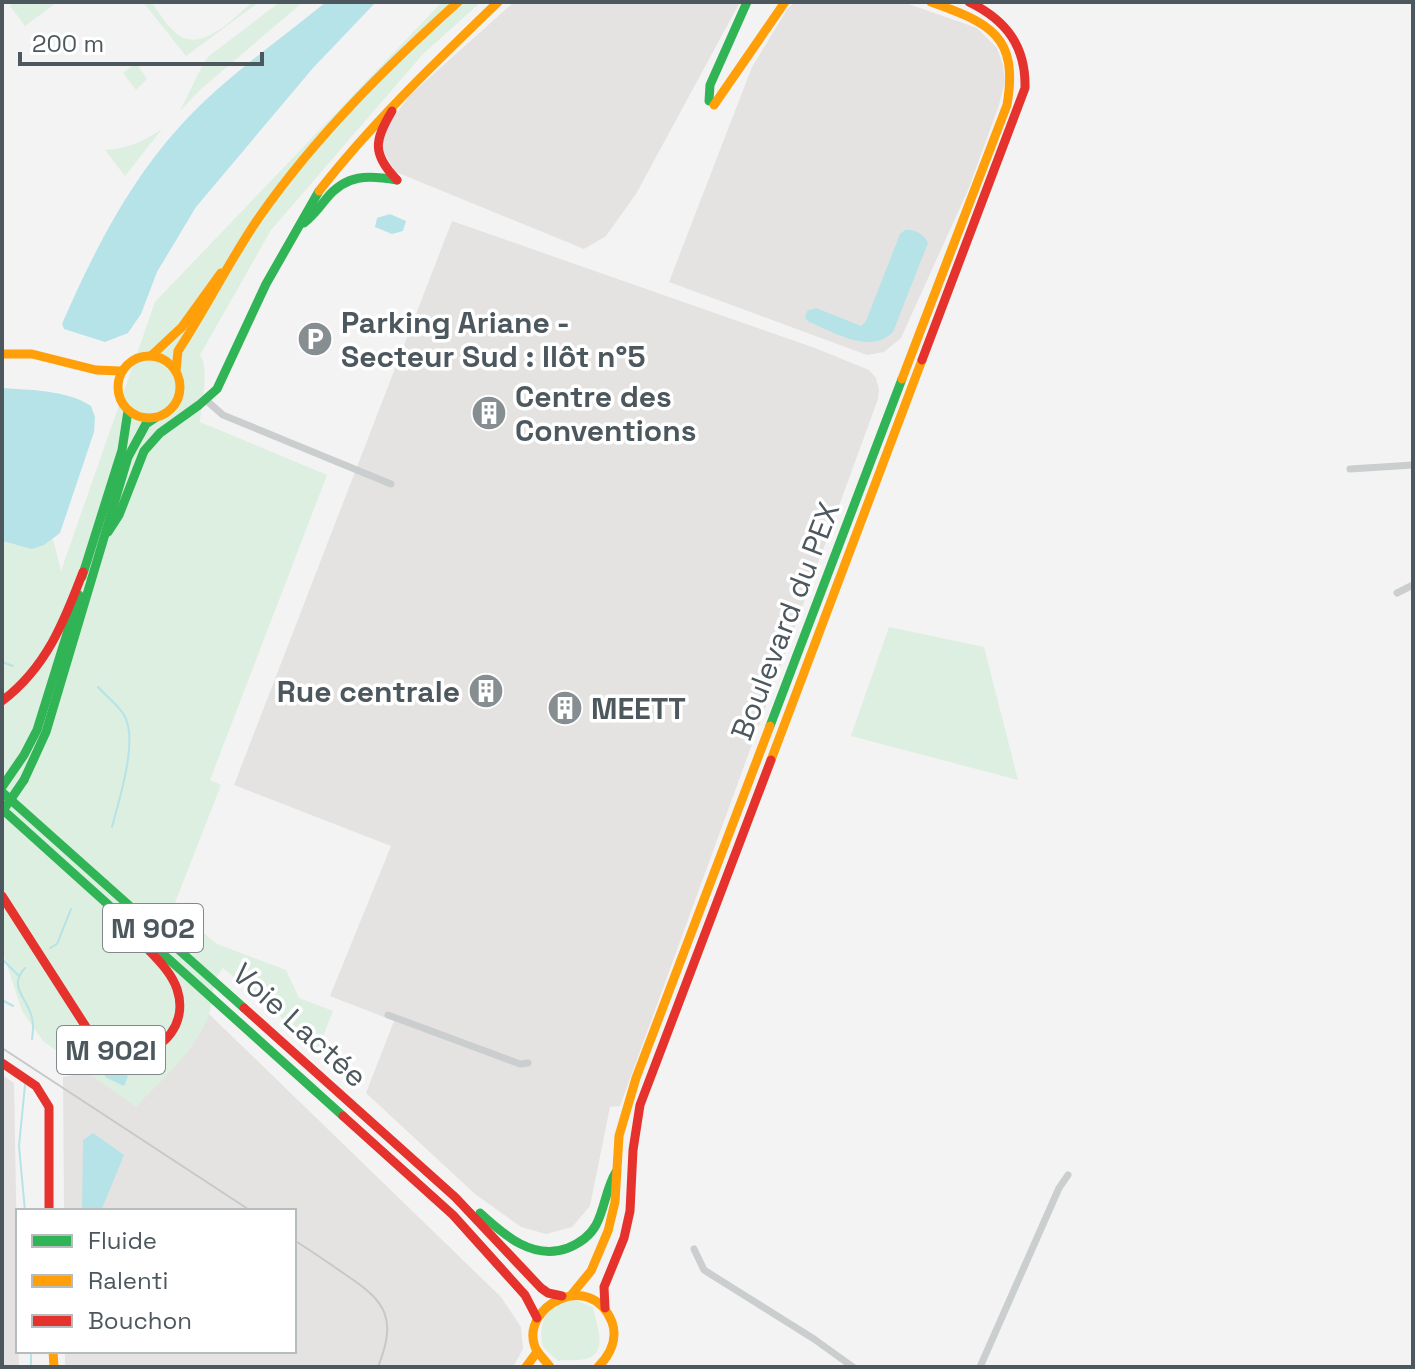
<svg xmlns="http://www.w3.org/2000/svg" width="1415" height="1369" font-family="'Space Grotesk',sans-serif">
	<rect width="100%" height="100%" fill="#f4f3f3"/>
	<g fill="#e4e3e1">
		<polygon points="514,2 740,2 636,194 606,236 584,249 396,172 381,148 385,129 410,95"/>
		<polygon points="795,2 903,2 977,28 997,48 1003,65 1005,81 999,105 968,190 901,338 884,352 867,355 669,282 752,67 788,8"/>
		<polygon points="452,221 815,348 869,370 876,378 879,390 878,399 620,1106 610,1107 590,1206 572,1227 546,1234 521,1227 475,1194 366,1093 394,1021 330,996 391,846 234,785"/>
		<polygon points="209,1014 501,1297 521,1327 523,1349 513,1367 65,1367 65,1351 294,1351 294,1211 64,1211 63,1077 186,1054"/>
		<polygon points="2,1075 14,1083 19,1367 2,1367"/>
	</g>
	<g fill="#dcefe0">
		<polygon points="12,2 57,2 25,26 10,6"/>
		<path d="M143 2H151C159 12 166 25 176 33 201 55 234 17 253 2H259L186 56Z"/>
		<polygon points="280,2 303,2 200,90 180,111 204,62 209,56"/>
		<path d="M442 2H481L423 54 271 230 200 355C210 369 201 404 200 422L327 475 210 780 221 785 173 908 217 944 286 970 299 998 333 1011 318 1049 223 968C211 981 214 998 209 1014 196 1051 162 1079 136 1107L43 1041 22 1011 2 950V541C21 547 35 550 53 539L61 571 155 302Z"/>
		<polygon points="136,63 147,79 136,90 123,73"/>
		<path d="M162 129 125 176 105 150C127 149 144 141 162 129Z"/>
		<polygon points="889,627 984,647 1018,780 851,736"/>
		<path d="M573 1299 593 1307C596 1326 613 1358 578 1360 571 1361 565 1359 558 1361L543 1347C537 1321 547 1305 573 1299Z"/>
	</g>
	<g fill="#b6e3e7">
		<path d="M326 2H376L313 68 196 207 157 272 141 314 128 333 105 342 64 329 62 324C93 253 128 183 181 125 224 78 277 42 326 2Z"/>
		<polygon points="390,214 406,221 403,231 392,234 375,227 377,218"/>
		<path d="M905 230C914 229 924 234 928 243L893 332C870 355 834 332 809 322L805 318 807 311 816 308 861 326 866 321 900 234Z"/>
		<path d="M2 388C29 390 68 390 91 406L95 417 94 432 60 533 44 545 32 549 2 541Z"/>
		<polygon points="109,1067 128,1076 124,1086 105,1077 105,1070"/>
		<polygon points="93,1133 124,1155 101,1211 82,1211 83,1140"/>
	</g>
	<g fill="none" stroke-linecap="round" stroke-linejoin="round">
		<g stroke="#b6e3e7" stroke-width="2">
			<polyline points="2,662 13,666"/>
			<path d="M98 687C106 696 118 705 124 715 139 739 119 800 112 827"/>
			<polyline points="50,948 57,944 71,909"/>
			<polyline points="2,959 18,975"/>
			<path d="M25 968C7 987 28 998 32 1018 34 1025 33 1032 32 1039"/>
			<polyline points="2,1000 13,1006"/>
			<polyline points="25,1085 19,1146 25,1211"/>
			<polyline points="31,1351 31,1367"/>
		</g>
		<g stroke="#cbcecf" stroke-width="7">
			<polyline points="207,401 223,415 391,484"/>
			<polyline points="1350,469 1413,465"/>
			<polyline points="1397,593 1413,585"/>
			<polyline points="388,1015 520,1064 528,1063"/>
			<polyline points="694,1249 704,1270 814,1339 853,1367"/>
			<polyline points="980,1367 1059,1188 1068,1175"/>
		</g>
		<g stroke="#30b455" stroke-width="9">
			<polyline points="709,101 710,85 747,2"/>
			<path d="M304 223C313 216 319 208 326 199 346 174 368 175 397 180"/>
			<polyline points="108,532 119,515 144,451 160,433 199,405 217,389 266,284 319,191"/>
			<polyline points="82,577 122,450 128,411"/>
			<polyline points="770,726 902,379"/>
			<polyline points="24,780 46,732 128,457 146,424 155,418"/>
			<polyline points="2,787 24,755 37,730 79,595"/>
			<polyline points="2,792 244,1008"/>
			<polyline points="2,809 343,1116"/>
			<path d="M480 1213C504 1235 533 1261 568 1248 580 1243 590 1236 596 1225 605 1208 606 1188 616 1172"/>
		</g>
		<g stroke="#ff9f0a" stroke-width="9">
			<polyline points="714,105 785,2"/>
			<path d="M319 191C373 122 435 63 498 2"/>
			<polyline points="2,354 32,354 96,370 121,371"/>
			<polyline points="152,355 182,327 221,273"/>
			<circle cx="149" cy="387" r="31"/>
			<path d="M176 370 178 351C207 307 230 259 260 216 316 136 386 67 458 2"/>
			<path d="M902 379 1007 105C1019 36 990 23 931 2"/>
			<polyline points="771,760 922,360"/>
			<polyline points="572,1294 591,1271 608,1231 615,1202 619,1136 636,1078 770,726"/>
			<polyline points="53,1351 54,1367"/>
			<polyline points="526,1367 537,1352"/>
			<path d="M550 1367C546 1361 538 1354 535 1347 520 1307 590 1268 612 1322 618 1339 610 1355 598 1367"/>
		</g>
		<g stroke="#e5322d" stroke-width="9">
			<path d="M392 111C374 141 372 154 397 180"/>
			<path d="M922 360 1025 88C1026 46 1006 20 969 2"/>
			<path d="M2 701C46 668 64 622 83 572"/>
			<path d="M2 896 95 1041C106 1047 117 1053 130 1053 165 1053 188 1022 177 989 171 971 155 957 143 944"/>
			<polyline points="244,1008 455,1197 541,1288 548,1293 562,1296"/>
			<polyline points="2,1063 36,1086 49,1107 49,1211"/>
			<polyline points="343,1116 453,1215 525,1295 537,1318"/>
			<polyline points="605,1308 604,1287 624,1238 630,1211 633,1150 640,1105 771,760"/>
		</g>
		<g stroke="#c7c8ca" stroke-width="2">
			<polyline points="2,1048 251,1211"/>
			<path d="M294 1240C311 1251 329 1263 346 1275 387 1302 397 1319 378 1367"/>
		</g>
		<polyline stroke="#30b455" stroke-width="9" points="2,812 24,780"/>
	</g>
	<defs>
		<symbol id="parking-disc" viewBox="-11 -11 22 22"><circle r="9.5" fill="#878e92" stroke="#fff"/><path d="M-3.5-5.5H1a3.5 3.5 0 0 1 0 7H-1V5.5H-3.5ZM-1-3.4V-.6H.8a1.4 1.4 0 0 0 0-2.8Z" fill="#fff"/></symbol>
		<symbol id="building-disc" viewBox="-11 -11 22 22"><circle r="9.5" fill="#878e92" stroke="#fff"/><path d="M-4-6H4V6H1V3H-1V6H-4ZM-2.5-4.3h1.7v1.8h-1.7ZM.8-4.3h1.7v1.8H.8ZM-2.5-1h1.7V.8h-1.7ZM.8-1h1.7V.8H.8Z" fill="#fff"/></symbol>
	</defs>
	<g fill-rule="evenodd">
		<use href="#parking-disc" x="295" y="319" width="40" height="40"/>
		<use href="#building-disc" x="469" y="393" width="40" height="40"/>
		<use href="#building-disc" x="466" y="671" width="40" height="40"/>
		<use href="#building-disc" x="545" y="688" width="40" height="40"/>
	</g>
	<g text-anchor="middle" dominant-baseline="central" stroke-width="7" stroke-linejoin="round" paint-order="stroke">
		<g fill="#fff" stroke="#82898e" stroke-width="2">
			<rect x="103" y="904" width="100" height="48" rx="6"/>
			<rect x="57" y="1026" width="108" height="48" rx="6"/>
		</g>
		<g font-size="28" font-weight="bold" fill="#4c575e">
			<text x="153" y="928">M 902</text>
			<text x="111" y="1050">M 902l</text>
		</g>
		<g font-size="30" font-weight="bold" fill="#4c575e" stroke="#fff" text-anchor="start">
			<text x="341" y="322">Parking Ariane -<tspan x="341" dy="34">Secteur Sud : Ilôt n°5</tspan></text>
			<text x="515" y="396">Centre des<tspan x="515" dy="34">Conventions</tspan></text>
			<text x="460" y="691" text-anchor="end">Rue centrale</text>
			<text x="591" y="708">MEETT</text>
		</g>
		<g font-size="30" fill="#4c575e" stroke="#fff">
			<text transform="translate(785 621) rotate(-69)">Boulevard du PEX</text>
			<text transform="translate(300 1025) rotate(42)">Voie Lactée</text>
		</g>
	</g>
	<rect width="1415" height="1369" fill="none" stroke="#4c575e" stroke-width="8"/>
	<rect x="16" y="1209" width="280" height="144" fill="#ffffff" stroke="#b7bcbf" stroke-width="2"/>
	<rect x="32" y="1235" width="40" height="12" fill="#30b455" stroke="#b7bcbf" stroke-width="2"/>
	<text x="88" y="1249" font-size="24" fill="#4c575e">Fluide</text>
	<rect x="32" y="1275" width="40" height="12" fill="#ff9f0a" stroke="#b7bcbf" stroke-width="2"/>
	<text x="88" y="1289" font-size="24" fill="#4c575e">Ralenti</text>
	<rect x="32" y="1315" width="40" height="12" fill="#e5322d" stroke="#b7bcbf" stroke-width="2"/>
	<text x="88" y="1329" font-size="24" fill="#4c575e">Bouchon</text>
	<path d="M20 52v12h242v-12" fill="none" stroke="#4c575e" stroke-width="4"/>
	<text x="32" y="52" font-size="24" fill="#4c575e" stroke="#ffffff" stroke-width="6" paint-order="stroke">200 m</text>
</svg>
